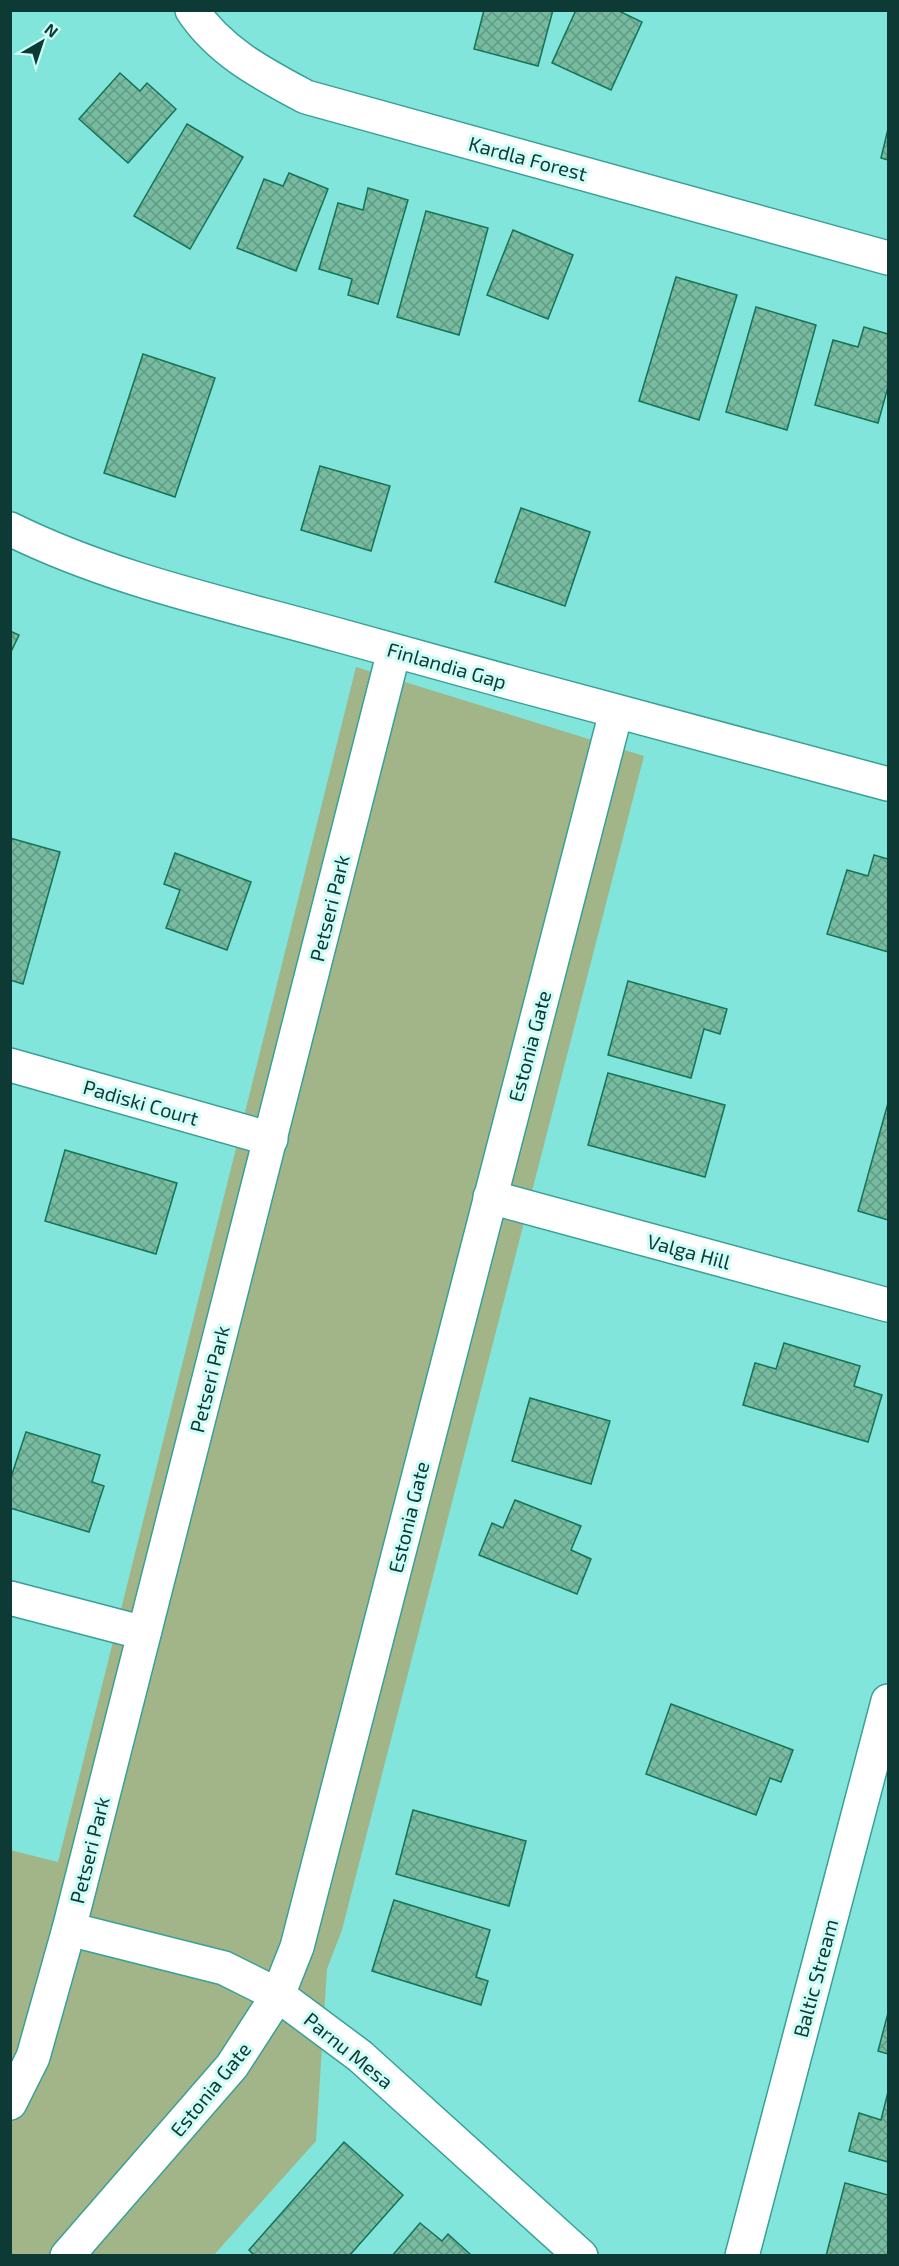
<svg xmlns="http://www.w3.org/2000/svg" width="899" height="2266" font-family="'Exo 2',sans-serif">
	<defs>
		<pattern id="building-cross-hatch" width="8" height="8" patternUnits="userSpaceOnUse" patternTransform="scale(1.5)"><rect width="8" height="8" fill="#77bca0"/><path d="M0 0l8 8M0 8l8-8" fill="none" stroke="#609a83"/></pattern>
	</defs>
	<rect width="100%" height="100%" fill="#82e5db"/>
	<polygon fill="#a2b589" points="356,667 644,756 342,1930 327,1969 316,2141 214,2255 11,2255 10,1850 58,1862"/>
	<g fill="url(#building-cross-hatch)" stroke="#157357" stroke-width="1.5">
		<polygon points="484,10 553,10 538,66 474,49"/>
		<polygon points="576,10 617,10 642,22 611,90 552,63"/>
		<polygon points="120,73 140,91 147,83 176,109 128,163 79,119"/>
		<polygon points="187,124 243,157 190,249 134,216"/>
		<polygon points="888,129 888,160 881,158"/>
		<polygon points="289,173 328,189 296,271 237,248 264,179 283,186"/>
		<polygon points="368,188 408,200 378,304 348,295 352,279 319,269 338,203 363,210"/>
		<polygon points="426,211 488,228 459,335 397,317"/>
		<polygon points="513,230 573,255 548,319 487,295"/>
		<polygon points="676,277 737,295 699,420 639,401"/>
		<polygon points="756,307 816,325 787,430 726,412"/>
		<polygon points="864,327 888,334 888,387 878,423 815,405 833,340 858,347"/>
		<polygon points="143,354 215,378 175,497 104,473"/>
		<polygon points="320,466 390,486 371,551 301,530"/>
		<polygon points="521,508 590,532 565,606 495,582"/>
		<polygon points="10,631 19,635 10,654"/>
		<polygon points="10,838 60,852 23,984 10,980"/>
		<polygon points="175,853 251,882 227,950 166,928 180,890 164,884"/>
		<polygon points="874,855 888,859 888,952 827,934 847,870 868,876"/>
		<polygon points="628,981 727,1009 720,1034 704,1029 691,1078 608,1055"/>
		<polygon points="608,1073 725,1105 705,1177 588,1145"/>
		<polygon points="888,1103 888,1220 858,1211"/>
		<polygon points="65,1150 177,1183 156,1254 45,1221"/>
		<polygon points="784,1343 860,1366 854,1386 882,1395 868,1442 743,1405 755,1363 776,1369"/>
		<polygon points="530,1398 610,1421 591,1484 512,1461"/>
		<polygon points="26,1432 100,1455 92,1482 104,1486 89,1532 10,1508 10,1480"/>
		<polygon points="515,1500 581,1526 571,1550 591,1559 577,1594 479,1555 492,1523 503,1528"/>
		<polygon points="671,1704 793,1750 781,1782 770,1778 756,1815 646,1774"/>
		<polygon points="413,1810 526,1841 509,1906 396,1874"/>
		<polygon points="394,1900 490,1930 476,1977 488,1981 481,2005 372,1971"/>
		<polygon points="888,2013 888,2054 878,2051"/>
		<polygon points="888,2092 888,2162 849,2151 859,2113 881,2120"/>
		<polygon points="344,2142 403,2195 349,2256 255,2256 249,2250"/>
		<polygon points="845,2183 888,2195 888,2256 826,2256"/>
		<polygon points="420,2223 442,2241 448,2234 472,2256 392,2256"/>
	</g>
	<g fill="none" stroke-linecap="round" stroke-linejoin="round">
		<defs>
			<g id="street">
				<path d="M192 10C220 52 263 74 306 97L888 258"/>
				<path d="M10 529C113 580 228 604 338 635 521 686 705 736 888 784"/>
				<polyline points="10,1065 271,1139"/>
				<polyline points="490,1197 888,1305"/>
				<polyline points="10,1598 144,1633"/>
				<polyline points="69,1929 224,1968 278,1995 360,2056 581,2256"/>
				<polyline points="10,2103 33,2057 69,1929 394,651"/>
				<polyline points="67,2256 232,2066 278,1995 297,1947 616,712"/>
				<polyline points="742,2256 888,1701"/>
			</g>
		</defs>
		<use href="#street" stroke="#38a197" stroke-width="36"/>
		<use href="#street" stroke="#fff" stroke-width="33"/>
	</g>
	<g text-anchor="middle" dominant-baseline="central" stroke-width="6" stroke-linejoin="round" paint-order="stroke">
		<g font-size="20" fill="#0e3a36" stroke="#cefcf6">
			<text transform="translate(528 158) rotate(15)">Kardla Forest</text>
			<text transform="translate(447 665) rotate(16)">Finlandia Gap</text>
			<text transform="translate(329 908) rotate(-76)">Petseri Park</text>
			<text transform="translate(529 1046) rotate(-75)">Estonia Gate</text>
			<text transform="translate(141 1102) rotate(16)">Padiski Court</text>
			<text transform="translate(689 1251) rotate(15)">Valga Hill</text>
			<text transform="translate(209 1379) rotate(-76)">Petseri Park</text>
			<text transform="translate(408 1517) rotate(-76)">Estonia Gate</text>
			<text transform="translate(89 1850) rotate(-76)">Petseri Park</text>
			<text transform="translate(815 1978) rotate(-75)">Baltic Stream</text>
			<text transform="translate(349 2050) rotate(39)">Parnu Mesa</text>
			<text transform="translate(210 2089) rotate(-51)">Estonia Gate</text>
		</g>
	</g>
	<rect width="899" height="2266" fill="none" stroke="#0e3a36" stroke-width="24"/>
	<g transform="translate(42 42) rotate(39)" stroke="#cefcf6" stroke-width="4.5" paint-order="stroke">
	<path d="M0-4.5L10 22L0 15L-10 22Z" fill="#0e3a36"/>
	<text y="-9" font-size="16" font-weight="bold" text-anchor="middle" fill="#0e3a36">N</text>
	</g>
</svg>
